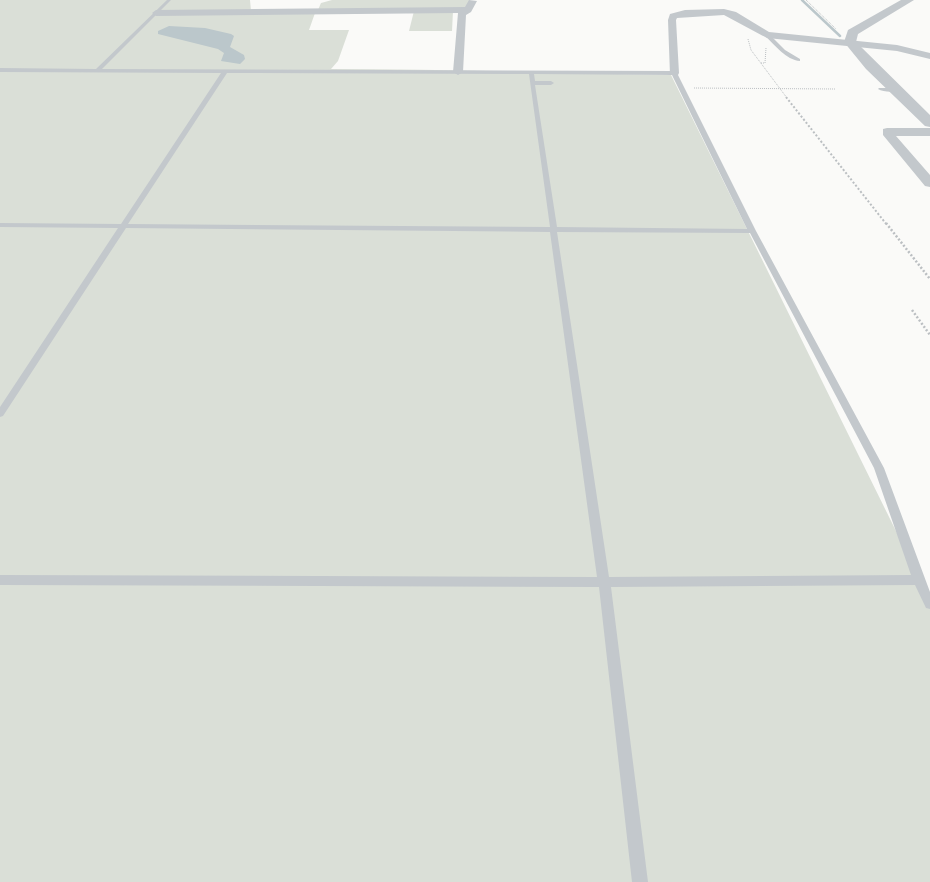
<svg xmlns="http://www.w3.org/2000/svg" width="930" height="882" font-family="Ubuntu,sans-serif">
	<rect width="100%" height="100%" fill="#fafaf8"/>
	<g fill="#dadfd7">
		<path d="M0 0H250L251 11 315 13 309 30H349L338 61 331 69C444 69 557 73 671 75L930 600V882H0Z"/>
		<polygon points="332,0 470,0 465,9 318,10 321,3"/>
		<polygon points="414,11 453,11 452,31 409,31"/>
	</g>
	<polygon fill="#bbc7cb" points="169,26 205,28 231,34 234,36 230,47 244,55 245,59 240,64 221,61 224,53 218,49 158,34 158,31"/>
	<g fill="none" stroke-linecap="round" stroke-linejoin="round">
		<polyline stroke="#bbc7cb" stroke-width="2.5" points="802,0 840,36"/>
		<g stroke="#bbbfc2" stroke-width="1" stroke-dasharray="1 1" stroke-linecap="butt">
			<polyline points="806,0 836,29"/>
			<polyline points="748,39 751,50 787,98"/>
			<polyline points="761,63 765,63 766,48"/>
			<polyline points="694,88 835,89"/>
		</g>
		<polyline stroke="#bbbfc2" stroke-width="2" stroke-dasharray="2 2" stroke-linecap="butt" points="786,97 887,225"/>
		<g stroke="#bbbfc2" stroke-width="2.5" stroke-dasharray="2 2" stroke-linecap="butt">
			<polyline points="886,223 930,279"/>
			<polyline points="912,310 930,335"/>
		</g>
		<g fill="#c3c8cc" fill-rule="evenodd">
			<path d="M167 0H171L102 69 674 71 677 73 756 231 884 468 930 592V609L926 608 915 585 611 587 648 882H632L599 587 0 585V575L597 577 550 232 126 228 3 416 0 417V407L118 228 0 227V223L121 224 221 73 0 72V68L96 69ZM227 73 529 74 550 227 128 224ZM534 74 672 75 747 229 557 227 535 85H551L554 83 551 81H535ZM557 232 750 233 874 468 911 575 609 577Z"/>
			<path d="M765 34H769L785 50 800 59V61C786 60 775 45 765 36Z"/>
			<path d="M879 88H896L899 90C894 93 883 92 878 89Z"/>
		</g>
		<g fill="#c3c8cc" fill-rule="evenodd">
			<polygon points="469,0 477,1 471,12 466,15 463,72 458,75 453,72 458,13 156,16 152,13 156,10 465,7"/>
			<polygon points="724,9 736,12 769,32 897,45 930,53 930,59 897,51 767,38 724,15 677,18 676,20 679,73 678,75 670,75 668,20 670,14 685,10"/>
			<polygon points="887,128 930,128 930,136 896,136 930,175 930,187 925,186 883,135 883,129"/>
		</g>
		<polygon fill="#c3c8cc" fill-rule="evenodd" points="901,0 914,0 858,34 856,42 930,115 930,127 925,126 866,69 844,42 848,30"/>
	</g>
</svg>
